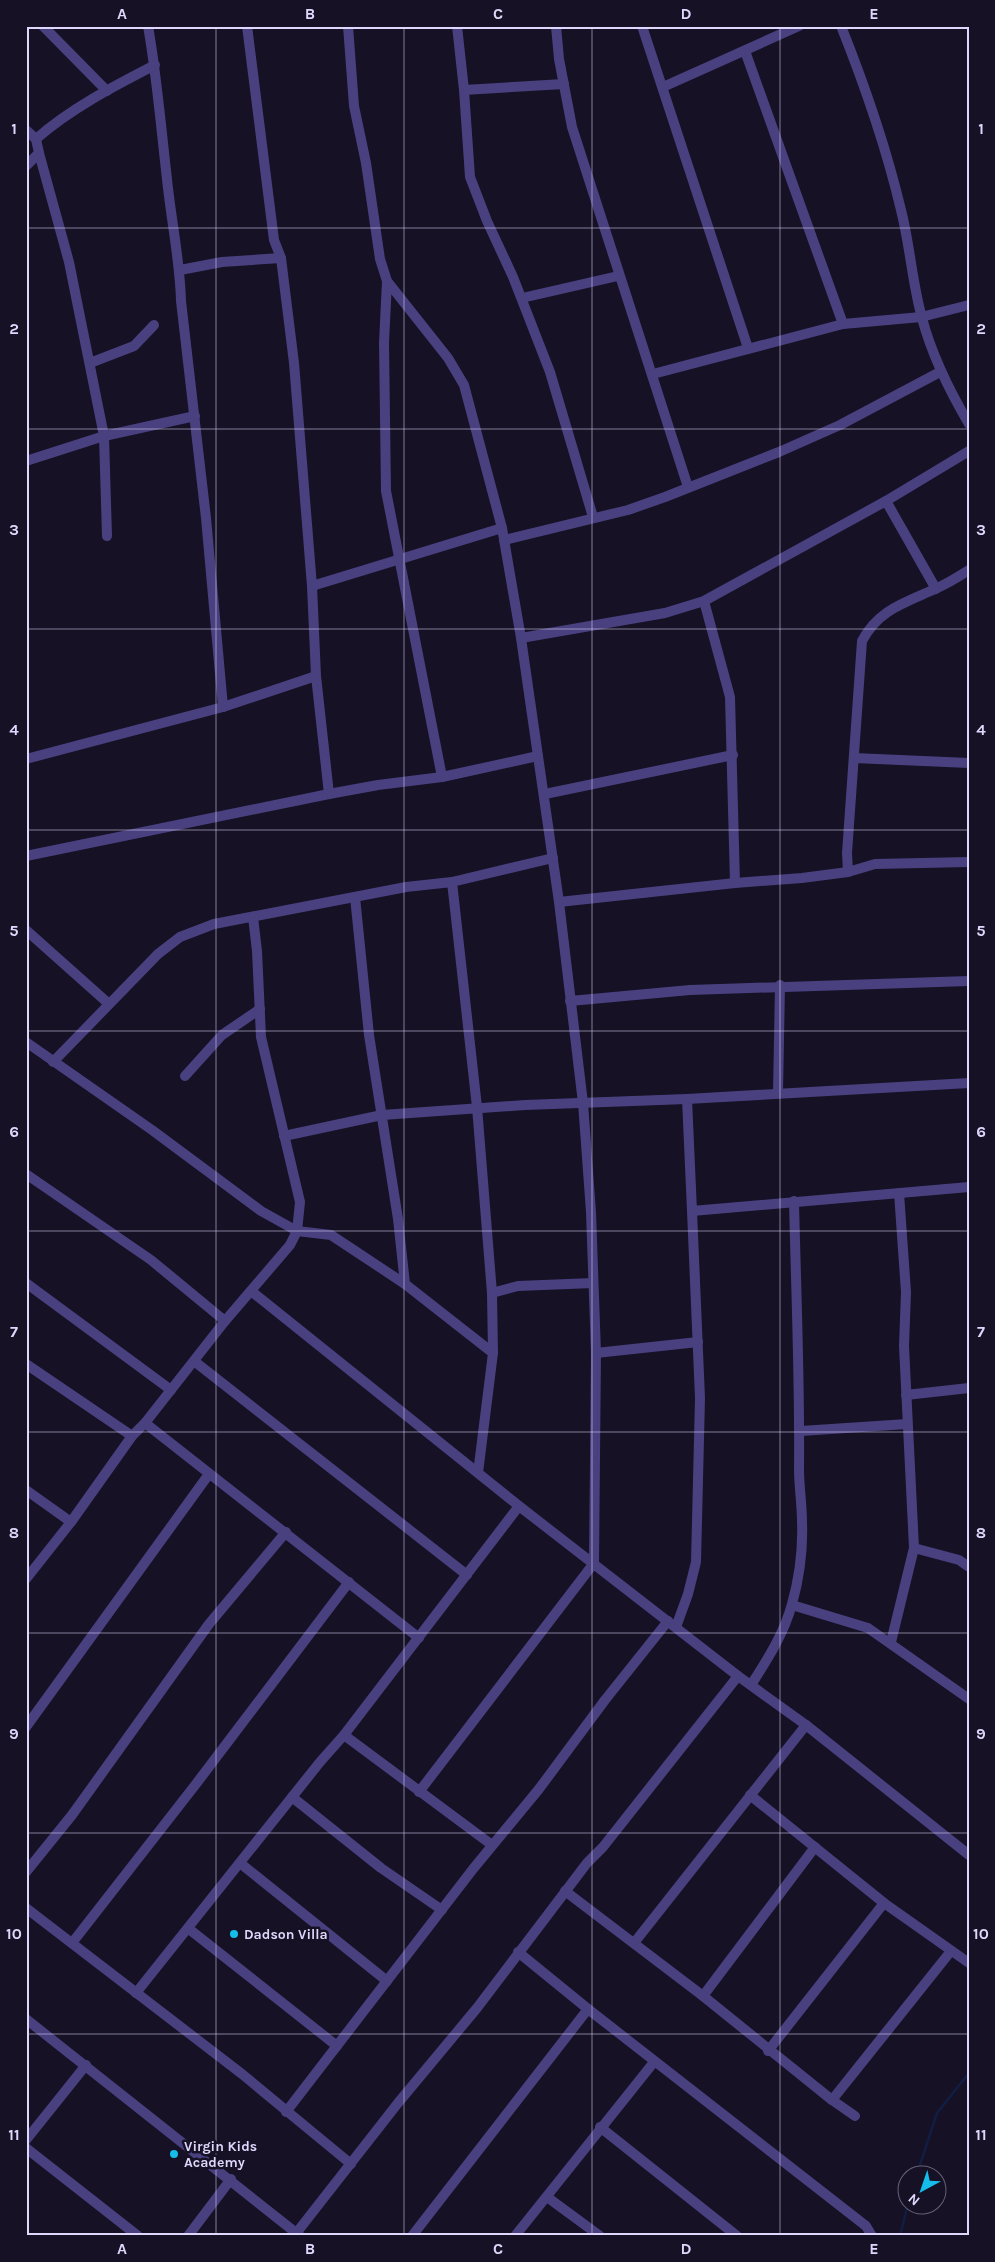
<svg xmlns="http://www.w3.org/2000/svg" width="995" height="2262" font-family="Karla,sans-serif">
	<rect width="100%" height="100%" fill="#161124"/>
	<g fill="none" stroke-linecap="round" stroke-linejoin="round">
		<g stroke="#111e43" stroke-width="2.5">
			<polyline points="917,2174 937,2113 969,2073"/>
			<polyline points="900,2236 908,2204"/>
		</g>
		<g stroke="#49407f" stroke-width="10">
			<polyline points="43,26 107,91"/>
			<path d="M148 26C157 77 161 128 167 179 171 220 180 260 181 301L206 518 223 707"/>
			<polyline points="247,26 274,240 281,258 294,363 312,586 502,528"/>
			<polyline points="348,26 354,106 366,163 380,259 387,281 448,358 464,385 502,528 521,638 559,902 583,1103 591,1212 596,1353 594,1563 419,1792"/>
			<polyline points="457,26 464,90 470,177 487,221 513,277 550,372 593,517"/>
			<polyline points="556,26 559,59 572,127 688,487"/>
			<polyline points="642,26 748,348"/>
			<path d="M841 26C865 86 886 147 901 210 910 245 912 282 922 318 932 356 949 390 969 424"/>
			<polyline points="745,51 843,324"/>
			<polyline points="663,87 799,26"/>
			<polyline points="464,90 564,84"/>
			<polyline points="26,130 36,139"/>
			<polyline points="39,153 69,262 104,436 107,536"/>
			<path d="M26 166 39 153 36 139C70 109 114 86 155 65"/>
			<polyline points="180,270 222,262 281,258"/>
			<polyline points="387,281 384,343 386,491 442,777"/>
			<polyline points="522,298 618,276"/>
			<polyline points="90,363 134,346 154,325"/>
			<polyline points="653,374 843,324 921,317 969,305"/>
			<polyline points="26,461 104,436 195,416"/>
			<polyline points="886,501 936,589"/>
			<polyline points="504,540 628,510 665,497 779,452 840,425 940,372"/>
			<polyline points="312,586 316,676 329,794"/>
			<polyline points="704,601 730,697 735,883"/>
			<polyline points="521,638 665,613 704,601 886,501 969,451"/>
			<polyline points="854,758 969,763"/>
			<polyline points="26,759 223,707 316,676"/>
			<polyline points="545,794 733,755"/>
			<polyline points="26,856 329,794 378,785 442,777 538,756"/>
			<path d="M848 872 847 853 862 641C878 610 904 603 935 589 947 584 958 577 969 570"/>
			<polyline points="452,882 477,1107 492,1293 493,1353"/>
			<polyline points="355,897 369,1035 398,1219 405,1284"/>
			<polyline points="559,902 735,883 802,878 848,872 875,864 969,862"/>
			<polyline points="26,930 109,1004"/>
			<polyline points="570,1001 690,990 969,981"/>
			<polyline points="26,1042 152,1130 261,1211 297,1231 331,1235 405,1284 493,1353 478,1473"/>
			<polyline points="53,1062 158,954 180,937 214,924 406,887 452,882 553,858"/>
			<polyline points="185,1076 222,1035 260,1009"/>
			<polyline points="778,1093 780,985"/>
			<polyline points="687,1099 692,1211 969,1187"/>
			<polyline points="284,1136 382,1115 525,1105 687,1099 969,1083"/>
			<polyline points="26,1174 151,1260 225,1321"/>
			<polyline points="26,1283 171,1390"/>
			<polyline points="251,1291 519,1506 738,1676"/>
			<polyline points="492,1293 518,1286 593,1283"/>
			<polyline points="596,1353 698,1342"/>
			<polyline points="194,1361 467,1575"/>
			<polyline points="26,1364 132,1436"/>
			<polyline points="906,1395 969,1388"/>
			<polyline points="145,1423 419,1638"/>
			<polyline points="801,1431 907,1424"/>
			<polyline points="26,1490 71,1522"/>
			<polyline points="914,1548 959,1560 969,1567"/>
			<polyline points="26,1579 71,1522 132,1436 145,1423 225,1321 290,1245 297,1231 300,1202 261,1037 257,951 253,917"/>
			<polyline points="792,1605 868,1628 969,1699"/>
			<polyline points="676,1627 688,1594 696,1562 700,1398 692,1211"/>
			<polyline points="891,1642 914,1548 904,1346 906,1292 899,1193"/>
			<path d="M751 1685C767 1660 784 1634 792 1604 799 1579 803 1548 802 1522 802 1504 799 1487 799 1469 800 1380 796 1290 794 1201"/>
			<polyline points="26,1727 209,1474"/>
			<polyline points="344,1735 492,1845"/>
			<polyline points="750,1795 884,1903 969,1963"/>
			<polyline points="292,1797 381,1868 442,1910"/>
			<polyline points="240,1863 387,1981"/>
			<polyline points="26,1872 72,1815 209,1624 286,1532"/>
			<polyline points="565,1891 703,1996 832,2100 855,2116"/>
			<polyline points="26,1908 242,2074 351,2164"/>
			<polyline points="189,1929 337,2046"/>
			<polyline points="72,1943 196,1784 349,1582"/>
			<polyline points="634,1943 806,1725"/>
			<polyline points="518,1952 588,2009 866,2226 872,2236"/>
			<polyline points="136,1993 320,1762 344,1735 519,1506"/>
			<polyline points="703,1996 815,1847"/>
			<polyline points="26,2019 300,2236"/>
			<polyline points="768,2051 884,1903"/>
			<polyline points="832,2100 951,1951"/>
			<polyline points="286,2112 473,1869 539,1789 605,1700 668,1621"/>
			<polyline points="600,2127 737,2236"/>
			<polyline points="26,2140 86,2065"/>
			<polyline points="26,2148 138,2236"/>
			<polyline points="547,2197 600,2236"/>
			<polyline points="188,2236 231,2179"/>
			<polyline points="294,2236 398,2103 477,2008 587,1863 603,1847 738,1676 806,1725 969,1855"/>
			<polyline points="412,2236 588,2009"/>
			<polyline points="515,2236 654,2062"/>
		</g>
	</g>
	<path fill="none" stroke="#dfd7fc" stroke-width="1" stroke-opacity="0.55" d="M216 26V2236M404 26V2236M592 26V2236M780 26V2236M26 228H969M26 429H969M26 629H969M26 830H969M26 1031H969M26 1231H969M26 1432H969M26 1633H969M26 1833H969M26 2034H969"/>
	<g fill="#14bdea" stroke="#161124" stroke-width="2">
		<circle cx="234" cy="1934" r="5"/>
		<circle cx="174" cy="2154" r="5"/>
	</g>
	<g text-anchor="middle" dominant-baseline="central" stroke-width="5" stroke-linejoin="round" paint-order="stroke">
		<g font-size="14" font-weight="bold" fill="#dfd7fc" stroke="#161124" text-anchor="start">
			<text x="244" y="1934">Dadson Villa</text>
			<text x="184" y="2146">Virgin Kids<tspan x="184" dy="16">Academy</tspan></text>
		</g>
	</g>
	<rect width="995" height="2262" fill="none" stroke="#161124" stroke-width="55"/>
	<g transform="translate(922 2190) rotate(220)"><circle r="24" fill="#161124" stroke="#66607a"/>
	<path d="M0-4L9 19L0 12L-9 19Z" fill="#14bdea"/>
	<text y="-8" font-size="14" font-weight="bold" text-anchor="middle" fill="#dfd7fc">N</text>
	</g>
	<rect x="28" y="28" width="940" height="2206" fill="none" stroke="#dfd7fc" stroke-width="2"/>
	<g font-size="16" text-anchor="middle" font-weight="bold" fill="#dfd7fc">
		<text x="122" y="19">A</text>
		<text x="310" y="19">B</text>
		<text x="498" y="19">C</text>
		<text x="686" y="19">D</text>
		<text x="874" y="19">E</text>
		<text x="14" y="134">1</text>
		<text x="981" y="134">1</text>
		<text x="14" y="334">2</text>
		<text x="981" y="334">2</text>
		<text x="14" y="535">3</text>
		<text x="981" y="535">3</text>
		<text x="14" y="735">4</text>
		<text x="981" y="735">4</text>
		<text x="14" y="936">5</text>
		<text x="981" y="936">5</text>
		<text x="14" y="1137">6</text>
		<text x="981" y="1137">6</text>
		<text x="14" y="1337">7</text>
		<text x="981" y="1337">7</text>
		<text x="14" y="1538">8</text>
		<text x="981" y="1538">8</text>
		<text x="14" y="1739">9</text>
		<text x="981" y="1739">9</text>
		<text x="14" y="1939">10</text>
		<text x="981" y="1939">10</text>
		<text x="14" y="2140">11</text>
		<text x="981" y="2140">11</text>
		<text x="122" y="2254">A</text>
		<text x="310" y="2254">B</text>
		<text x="498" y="2254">C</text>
		<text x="686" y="2254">D</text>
		<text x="874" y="2254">E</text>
	</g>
</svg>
